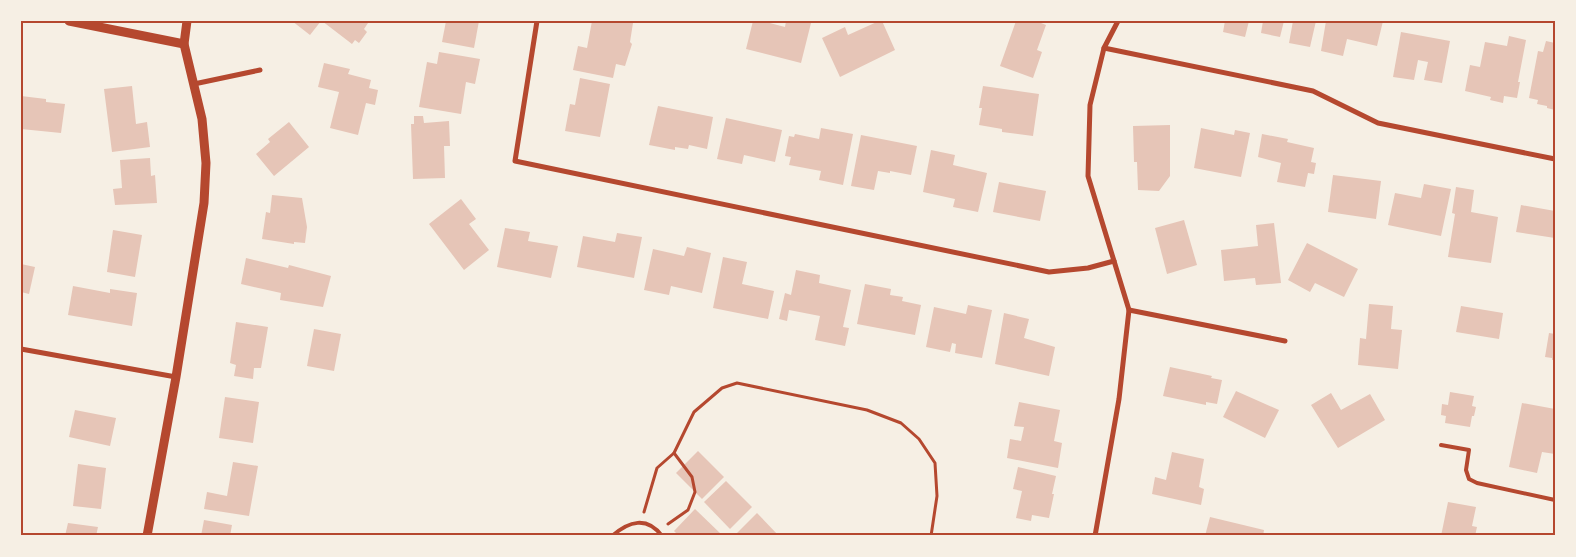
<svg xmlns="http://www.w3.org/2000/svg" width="1576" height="557" font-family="Montserrat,sans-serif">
	<rect width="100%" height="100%" fill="#f6efe4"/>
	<g fill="#e6c5b7">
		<polygon points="292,21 321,21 310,35"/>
		<polygon points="322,21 366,21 368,23 364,29 367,32 359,43 355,40 352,44"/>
		<polygon points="446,21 479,21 474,48 442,42"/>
		<polygon points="592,21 624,21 633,23 630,42 632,44 625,66 616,64 613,78 573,70 578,46 587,48"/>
		<polygon points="753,21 762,21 785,27 786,21 802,21 811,23 801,63 746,49"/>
		<polygon points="879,21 882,21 895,50 840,77 822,38 845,27 848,35"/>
		<polygon points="1016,21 1036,21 1046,25 1037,50 1042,52 1033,78 1000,66"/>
		<polygon points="1225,21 1249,21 1245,37 1223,32"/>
		<polygon points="1263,21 1284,21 1280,37 1261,33"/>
		<polygon points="1293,21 1316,21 1310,47 1289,43"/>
		<polygon points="1326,21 1383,21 1377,46 1347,39 1343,56 1321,51"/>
		<polygon points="1401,32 1450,41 1442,83 1424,80 1428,62 1418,60 1414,80 1393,77"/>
		<polygon points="1509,36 1526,40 1518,82 1520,82 1517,98 1504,96 1503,103 1490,100 1491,97 1465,91 1470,65 1480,67 1485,42 1507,46"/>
		<polygon points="1546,41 1555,43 1555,110 1547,108 1547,106 1537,104 1538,100 1529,98 1538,51 1543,52"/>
		<polygon points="439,52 480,59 475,84 466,82 461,114 419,107 427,62 437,64"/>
		<polygon points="324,63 350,69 348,74 371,80 369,88 378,90 375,105 366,103 358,135 330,128 339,92 318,87"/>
		<polygon points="580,78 610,84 600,137 565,131 570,104 575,105"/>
		<polygon points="132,86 136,124 147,122 150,147 112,152 104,89"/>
		<polygon points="983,86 1039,94 1033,136 1002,132 1002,129 979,125 982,108 979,108"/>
		<polygon points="21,96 46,99 46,102 65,104 61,133 21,129"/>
		<polygon points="658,106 713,117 707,149 689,145 688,149 675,147 675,150 649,145"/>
		<polygon points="414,116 423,116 424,123 449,121 450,146 444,146 445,178 413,179 411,124 414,124"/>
		<polygon points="726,118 782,130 775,162 744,155 742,164 717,159"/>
		<polygon points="289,122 309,147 274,176 256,154 270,142 268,139"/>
		<polygon points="1170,125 1170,176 1159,191 1138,190 1137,162 1134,162 1133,126"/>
		<polygon points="821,128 853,134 843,185 819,180 821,171 789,165 791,157 785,156 789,136 794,137 795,134 819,139"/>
		<polygon points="1201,128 1234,135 1235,130 1250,133 1241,177 1194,168"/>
		<polygon points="1262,134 1288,139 1287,142 1314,148 1311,162 1316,163 1314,174 1308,173 1305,187 1277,182 1281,163 1258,157"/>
		<polygon points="861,135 917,146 911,175 890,171 890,173 878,171 874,190 851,186"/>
		<polygon points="931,150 955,155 953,165 987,173 978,212 953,207 955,199 923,192"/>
		<polygon points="150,158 151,176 155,175 157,203 115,205 113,189 122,188 120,160"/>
		<polygon points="1333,175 1381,181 1376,219 1328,212"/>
		<polygon points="999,182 1046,191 1040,221 993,212"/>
		<polygon points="1424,184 1451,189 1441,236 1388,225 1395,193 1421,198"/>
		<polygon points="1456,187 1474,190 1471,212 1498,217 1491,263 1448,257 1455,214 1452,213"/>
		<polygon points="272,195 302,198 307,227 305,243 294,242 294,244 262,239 266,212 270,213"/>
		<polygon points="461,199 476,219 469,224 489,250 464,270 429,224"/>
		<polygon points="1521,205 1555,211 1555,238 1516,232"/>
		<polygon points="1184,220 1197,265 1167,274 1155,228"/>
		<polygon points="1274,223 1281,283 1256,285 1255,278 1224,281 1221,250 1258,246 1256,225"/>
		<polygon points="505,228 530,232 528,241 558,246 551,278 497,267"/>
		<polygon points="113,230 142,235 135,277 107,272"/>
		<polygon points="617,233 642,237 634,278 577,267 583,236 615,242"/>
		<polygon points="1307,243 1358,269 1344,297 1315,283 1310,292 1288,280"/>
		<polygon points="687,247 711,253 702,293 671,286 669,295 644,290 653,249 684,256"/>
		<polygon points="723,257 747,262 742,284 774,291 768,319 713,308"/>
		<polygon points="246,258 288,268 289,265 331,276 323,307 280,300 281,293 241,284"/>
		<polygon points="21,264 35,267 29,294 21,292"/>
		<polygon points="796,270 820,275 819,283 851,290 843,327 849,328 845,346 815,340 820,316 789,310 787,321 779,319 785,293 791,295"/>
		<polygon points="865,284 891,289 890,295 903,297 902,301 921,305 915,335 857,324"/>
		<polygon points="73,286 110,293 110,289 137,293 132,326 68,315"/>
		<polygon points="1369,304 1393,306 1391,329 1402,330 1398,369 1358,365 1360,338 1366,339"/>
		<polygon points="968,305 992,310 982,358 955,353 956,344 952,343 950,352 926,347 934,307 966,314"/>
		<polygon points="1461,306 1503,313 1499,339 1456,332"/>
		<polygon points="1004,313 1029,319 1024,338 1055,347 1049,376 995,364"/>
		<polygon points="236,322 268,327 261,368 254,368 253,379 234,376 236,365 230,363"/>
		<polygon points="314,329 341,334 334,371 307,366"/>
		<polygon points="1549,333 1555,334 1555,360 1552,360 1552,358 1545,357"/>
		<polygon points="1170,367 1212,376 1211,378 1222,380 1217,404 1206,402 1206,405 1163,396"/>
		<polygon points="1236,391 1279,410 1265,438 1223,417"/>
		<polygon points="1450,392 1474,396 1472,406 1476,407 1474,416 1472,416 1470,427 1445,423 1446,416 1441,415 1442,404 1448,405"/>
		<polygon points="1331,393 1341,410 1370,394 1385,420 1338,448 1311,405"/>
		<polygon points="225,397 259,402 253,443 219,438"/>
		<polygon points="1019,402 1060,410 1054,441 1062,443 1058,468 1007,458 1010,439 1021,441 1024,427 1014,426"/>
		<polygon points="1522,403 1555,409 1555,454 1542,452 1537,473 1509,467"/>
		<polygon points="75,410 116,418 110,446 69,437"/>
		<polygon points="698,451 724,477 702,499 676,473"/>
		<polygon points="1172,452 1204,459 1199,487 1204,489 1201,505 1152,494 1155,477 1166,480"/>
		<polygon points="233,462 258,466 249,516 204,509 207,492 227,496"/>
		<polygon points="78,464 106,468 101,509 73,506"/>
		<polygon points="1018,467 1056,476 1052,494 1054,494 1049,518 1032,515 1031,521 1016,518 1022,491 1013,489"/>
		<polygon points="726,481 752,507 730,529 704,502"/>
		<polygon points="1448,502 1476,507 1472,526 1477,527 1475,536 1441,536"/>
		<polygon points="695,509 722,535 721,536 679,536 674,531"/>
		<polygon points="757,513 779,536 737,536 735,535"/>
		<polygon points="1210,517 1264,530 1263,536 1205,536"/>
		<polygon points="204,520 232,525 230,536 201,536"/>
		<polygon points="68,523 98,527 96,536 65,536"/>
	</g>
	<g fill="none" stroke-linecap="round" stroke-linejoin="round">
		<g stroke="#b5482f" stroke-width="3">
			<polyline points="644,512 657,468 674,453 694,412 722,388 737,383 867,410 901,423 919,439 935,463 937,496 931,536"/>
			<polyline points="668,524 688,510 695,492 692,477 674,453"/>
		</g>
		<g stroke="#b5482f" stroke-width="4">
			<polyline points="1441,445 1469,450 1466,470 1469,479 1477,483 1555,500"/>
			<path d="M612 536C629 521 647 516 662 536"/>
		</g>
		<g stroke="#b5482f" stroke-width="5">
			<polyline points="537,21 515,161 1049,272 1088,268 1114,261"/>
			<polyline points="1104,48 1313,91 1378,123 1555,159"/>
			<polyline points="194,84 260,70"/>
			<polyline points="1129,310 1285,341"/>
			<polyline points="21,349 176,377"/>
			<polyline points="1095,536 1119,399 1129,310 1088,176 1090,105 1104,48 1118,21"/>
		</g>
		<g stroke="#b5482f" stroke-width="9">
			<polyline points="69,21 184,44"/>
			<polyline points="147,536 176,377 204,203 206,163 202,119 184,44 187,21"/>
		</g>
	</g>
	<rect width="1576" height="557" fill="none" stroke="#f6efe4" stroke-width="45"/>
	<rect x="22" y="22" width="1532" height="512" fill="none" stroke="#b5482f" stroke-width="2"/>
</svg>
